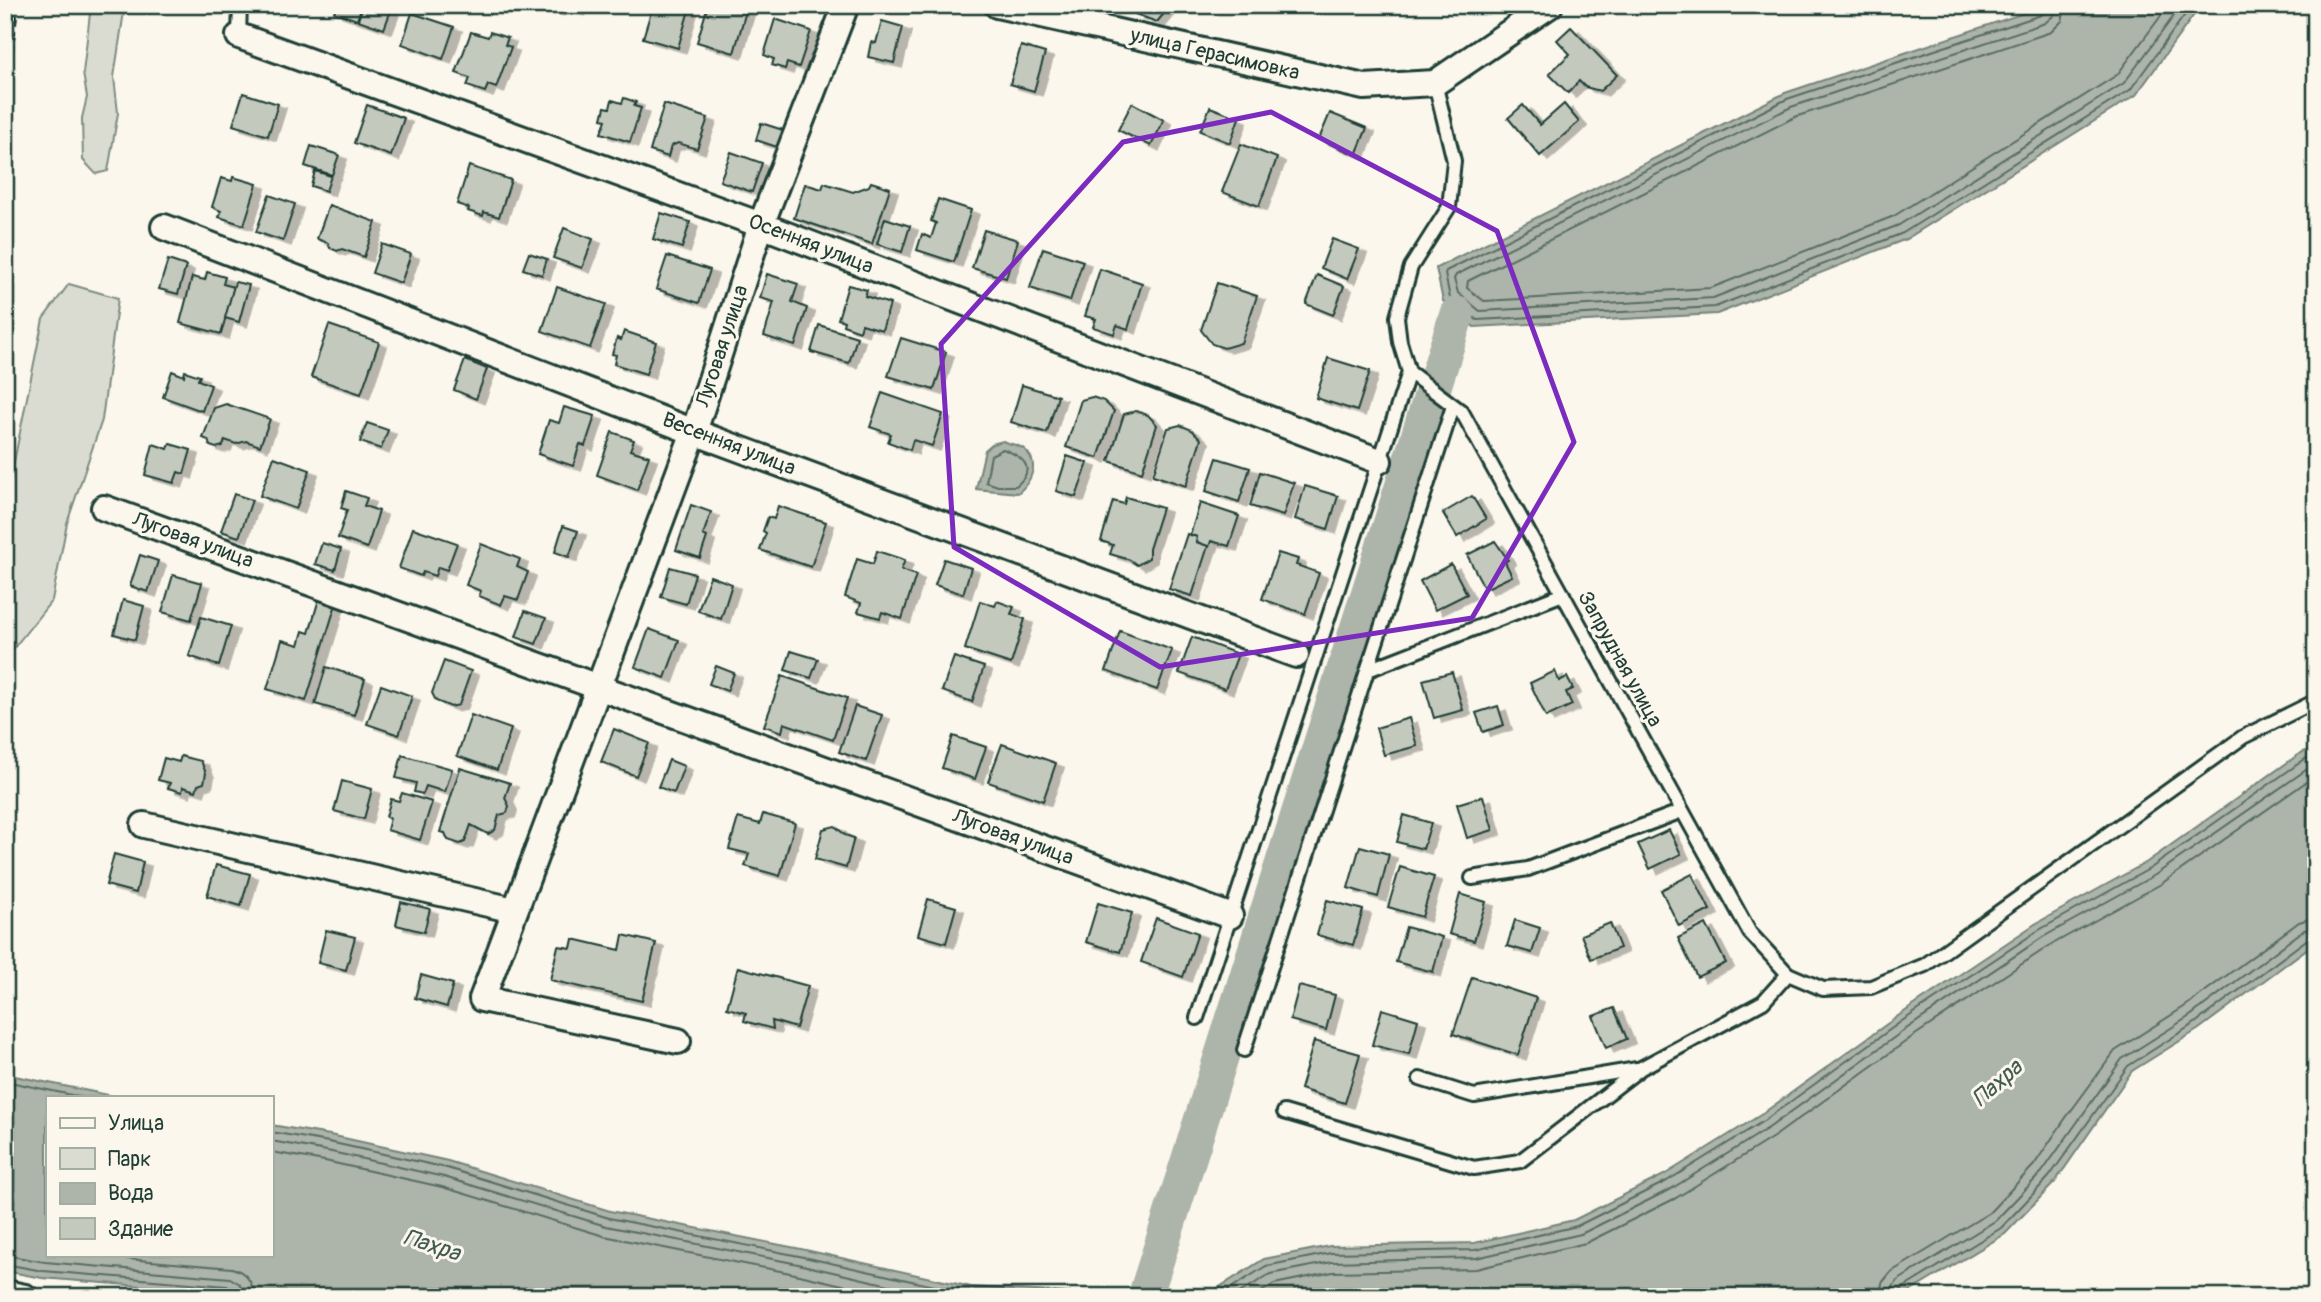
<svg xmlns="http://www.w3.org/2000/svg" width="2321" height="1302" font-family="Pangolin,sans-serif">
	<defs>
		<filter id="shadow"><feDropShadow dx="8" dy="4.5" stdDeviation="0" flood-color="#0004"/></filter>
	</defs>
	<rect width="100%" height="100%" fill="#fbf7ec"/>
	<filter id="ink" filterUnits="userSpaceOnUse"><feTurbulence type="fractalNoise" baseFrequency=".0143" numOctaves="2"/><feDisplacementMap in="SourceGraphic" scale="14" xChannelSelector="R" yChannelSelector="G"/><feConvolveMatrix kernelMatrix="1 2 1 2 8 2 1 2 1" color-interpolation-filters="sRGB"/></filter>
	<g filter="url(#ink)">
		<polygon fill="#eae9de" points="5,5 18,5 10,83 5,103"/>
		<g fill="#dbdcd1" stroke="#7d8c82" stroke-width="2">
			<polygon points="91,5 125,5 114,77 118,113 108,171 96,174 83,160 82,118 87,97 83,73"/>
			<polygon points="69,284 118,298 102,420 67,523 52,600 5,659 5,506 43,319"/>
		</g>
		<g fill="#adb4aa" stroke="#74847b" stroke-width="2">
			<polygon points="2048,5 2201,5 2136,95 1906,239 1717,314 1474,327 1443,301 1436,268 1785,93"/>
			<path d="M1003 441C1009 444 1019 445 1024 449 1041 463 1031 482 1018 493L976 489 985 450 992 444Z"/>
			<polygon points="2316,746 2316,942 2199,1029 2132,1071 2055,1182 2005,1234 1901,1297 248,1297 239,1294 42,1278 5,1271 5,1074 118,1097 47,1097 47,1255 271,1255 271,1125 330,1135 448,1161 610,1211 801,1249 971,1287 1134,1297 1210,1293 1264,1259 1330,1246 1474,1243 1574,1220 1664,1175 1762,1114 1898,1016 2035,924 2147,862 2301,753"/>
		</g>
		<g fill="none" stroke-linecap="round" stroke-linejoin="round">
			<g stroke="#586d63" stroke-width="2">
				<polyline points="2047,5 2046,11 2041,15 1787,99 1446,271 1445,274 1450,298 1477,320 1715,307 1903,233 2130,90 2192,5"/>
				<polyline points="2055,5 2053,16 2045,23 1791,107 1456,275 1454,279 1458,293 1480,311 1713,298 1899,225 2124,83 2182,5"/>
				<polyline points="2066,5 2062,21 2051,32 1795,117 1468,281 1467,288 1484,301 1711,288 1894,216 2117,75 2169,5"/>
				<path d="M1003 449C1022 456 1038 468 1016 486H998L986 482 991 455Z"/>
				<polyline points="5,1081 81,1097"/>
				<polyline points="271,1132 329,1142 447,1168 609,1218 799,1256 970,1294 1020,1297"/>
				<polyline points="271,1141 327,1151 444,1177 606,1226 798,1264 941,1297"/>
				<polyline points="271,1152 325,1161 442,1187 604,1236 795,1274 894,1297"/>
				<polyline points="5,1255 45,1262 230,1278 240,1284 243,1297"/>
				<path d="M80 1255 232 1268C246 1272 253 1282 254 1297"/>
				<polyline points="5,1264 43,1271 227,1286 233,1290 234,1297"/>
				<polyline points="1217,1297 1266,1266 1331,1253 1475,1250 1577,1226 1667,1181 1765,1120 1902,1021 2039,930 2151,868 2305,759 2316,754"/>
				<polyline points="1233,1297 1270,1274 1332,1262 1476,1258 1581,1234 1671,1189 1770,1127 1906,1029 2043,937 2155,875 2316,763"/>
				<polyline points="1253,1297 1274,1284 1333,1272 1476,1269 1586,1243 1676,1198 1775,1136 1912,1037 2049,946 2161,884 2316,775"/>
				<polyline points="1880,1297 1882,1283 1891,1272 1989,1213 2034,1165 2065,1119 2115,1051 2184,1007 2299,922 2316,917"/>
				<polyline points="1890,1297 1892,1288 1897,1281 1995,1221 2042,1172 2122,1059 2190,1016 2304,930 2316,928"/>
				<polyline points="1899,1297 1903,1288 2001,1228 2049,1177 2128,1066 2195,1023 2309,938 2316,936"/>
			</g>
			<polyline stroke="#adb4aa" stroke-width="35" points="1145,1297 1457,314"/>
		</g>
		<g fill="#c4c9be" stroke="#1f3d34" stroke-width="2" filter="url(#shadow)">
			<polygon points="337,5 362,5 357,20 334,12"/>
			<polygon points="363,5 393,5 384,29 358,20"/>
			<polygon points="546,5 579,5 577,11 562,7 556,11 547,8"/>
			<polygon points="653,5 672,5 689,10 678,48 643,38"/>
			<polygon points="708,5 726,5 746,11 734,53 697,42"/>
			<polygon points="1142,5 1171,5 1157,22 1135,14"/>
			<polygon points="412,13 454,27 443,59 402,44"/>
			<polygon points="775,19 811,31 799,67 787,63 785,69 772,65 774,59 764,55"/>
			<polygon points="882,21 903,27 894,63 868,57 871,42 876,43"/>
			<polygon points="1571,27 1617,75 1600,91 1585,87 1579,81 1568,93 1549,74 1570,54 1557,40"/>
			<polygon points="471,32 488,37 490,32 508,38 505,45 511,47 496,88 488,85 485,92 467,86 470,78 456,73"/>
			<polygon points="1021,46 1045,53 1034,91 1010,84"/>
			<polygon points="243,93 278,104 268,136 233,125"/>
			<polygon points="624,98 636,102 634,106 641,108 630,142 601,133 606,120 602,119 605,107 610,108 612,100 622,103"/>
			<polygon points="1132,103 1164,120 1151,146 1118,130"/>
			<polygon points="664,104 708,118 697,149 678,143 671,146 668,157 650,151"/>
			<polygon points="1564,104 1579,122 1540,156 1508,118 1523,105 1540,125"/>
			<polygon points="367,105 404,118 391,156 354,143"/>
			<polygon points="1210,107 1239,118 1230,143 1200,131"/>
			<polygon points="1330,113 1367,128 1356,155 1319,139"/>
			<polygon points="761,123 786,131 780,148 756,140"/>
			<polygon points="1241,144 1277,158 1259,206 1222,192"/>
			<polygon points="311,146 339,155 332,175 305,166"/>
			<polygon points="731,152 762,163 752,192 720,181"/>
			<polygon points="469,166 511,180 499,217 484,212 483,216 468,211 469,208 457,204"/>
			<polygon points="315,171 331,176 326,191 311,186"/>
			<polygon points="233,177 257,184 244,225 219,217 221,211 212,207 221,178 232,181"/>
			<polygon points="871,182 890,188 872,244 794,218 805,184 822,189 824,183 853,192 869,186"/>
			<polygon points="269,195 295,204 283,241 256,232"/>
			<polygon points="938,199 971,210 954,262 917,250 922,234 931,238 936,223 931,221"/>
			<polygon points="329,205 376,222 364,257 342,249 337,251 330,248 328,243 317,239"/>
			<polygon points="661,213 690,222 682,248 653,239"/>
			<polygon points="885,218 910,226 902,252 877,244"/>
			<polygon points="564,228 593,239 582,268 553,258"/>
			<polygon points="984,230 1018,240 1006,278 972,268"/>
			<polygon points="1332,239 1359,249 1347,279 1321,268"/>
			<polygon points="382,244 411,254 401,283 372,273"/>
			<polygon points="1043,248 1083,261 1070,301 1030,288"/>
			<polygon points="529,253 547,259 542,275 523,269"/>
			<polygon points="667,256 710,270 699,303 656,289"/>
			<polygon points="168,260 186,266 178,294 159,289"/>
			<polygon points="1100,269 1142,283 1128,329 1117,325 1114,334 1093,327 1096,319 1085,316"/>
			<polygon points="207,272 225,277 223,284 234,287 221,334 180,323 192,277 205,280"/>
			<polygon points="767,274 798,284 792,302 807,308 795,346 764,336 774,302 760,298"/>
			<polygon points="1317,275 1344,286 1333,315 1306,304"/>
			<polygon points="235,282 249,285 239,322 225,318"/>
			<polygon points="1217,283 1257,296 1241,343 1224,348 1212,344 1201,330"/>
			<polygon points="848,285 867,290 865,296 890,304 882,330 862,324 860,331 843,325 844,321 838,319"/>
			<polygon points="557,287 606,304 590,348 542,331"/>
			<polygon points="329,325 379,342 361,394 311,377"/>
			<polygon points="819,325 857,337 849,363 811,352"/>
			<polygon points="624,331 656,342 646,374 614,364 616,355 612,354 617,338 621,340"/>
			<polygon points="901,338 946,352 934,390 888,376"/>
			<polygon points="1328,358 1370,371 1357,411 1316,398"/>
			<polygon points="465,360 487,369 476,399 454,390"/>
			<polygon points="172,371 184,376 185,371 200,376 198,380 211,385 202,411 163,397"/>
			<polygon points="1022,385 1058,396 1047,433 1011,422"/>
			<polygon points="882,393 943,414 932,446 913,440 910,450 888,442 891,434 870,427"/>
			<polygon points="1092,397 1104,401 1114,411 1098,458 1066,447 1081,400"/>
			<polygon points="226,404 270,419 260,446 246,441 236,444 225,440 223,446 216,448 210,446 208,440 203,438 214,408"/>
			<polygon points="564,407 595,416 585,446 580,444 573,466 538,454 549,420 559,423"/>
			<polygon points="1136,411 1148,415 1157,425 1142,472 1109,461 1124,414"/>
			<polygon points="367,423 388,430 381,449 360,442"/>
			<polygon points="1180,425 1192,430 1201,439 1186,486 1153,475 1168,428"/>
			<polygon points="612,432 634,440 630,450 649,456 637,490 597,475"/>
			<polygon points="153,444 168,449 170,444 191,450 184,474 178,472 174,483 145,475"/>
			<polygon points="1067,456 1088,463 1076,497 1056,491"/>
			<polygon points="274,457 310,470 296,509 260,496"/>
			<polygon points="1217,458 1250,468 1239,502 1206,491"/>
			<polygon points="1260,472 1294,483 1283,516 1250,506"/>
			<polygon points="1305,486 1338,496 1328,529 1295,519"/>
			<polygon points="346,491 367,498 364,506 379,511 367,548 338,538 347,510 341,508"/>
			<polygon points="234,494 252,500 239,537 221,531"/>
			<polygon points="1472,496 1486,519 1457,537 1443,513"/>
			<polygon points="1126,497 1162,508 1149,549 1149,558 1137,565 1130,560 1110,554 1113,545 1101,541 1113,501 1124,504"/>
			<polygon points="1200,503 1239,516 1229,546 1211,541 1209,547 1196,542 1197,537 1190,535"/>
			<polygon points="691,505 711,512 703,535 707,537 700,558 676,550"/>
			<polygon points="778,506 826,522 811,567 760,550 766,533 763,531 768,517 774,519"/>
			<polygon points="563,526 578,531 569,557 555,552"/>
			<polygon points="413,528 457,543 447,570 438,567 435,576 423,572 421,576 399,568"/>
			<polygon points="1187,534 1197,537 1196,542 1208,546 1192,596 1169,589"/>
			<polygon points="1495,541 1508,560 1505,562 1512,576 1485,589 1467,555"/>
			<polygon points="322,543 341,549 335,570 315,564"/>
			<polygon points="481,544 520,559 517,567 528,572 518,600 505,596 501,605 479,596 481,591 466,585"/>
			<polygon points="877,551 905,560 901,570 916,575 902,619 882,612 880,618 858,612 861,603 845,597 857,559 873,564"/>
			<polygon points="1278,553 1298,559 1296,565 1319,573 1305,614 1262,599"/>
			<polygon points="140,555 158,561 148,592 130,586"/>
			<polygon points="944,559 971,568 963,594 935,585"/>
			<polygon points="1451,564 1467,594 1435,610 1420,581"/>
			<polygon points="670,567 695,574 686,604 661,597"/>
			<polygon points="173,575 202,583 191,620 162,612"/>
			<polygon points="710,576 732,584 721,619 698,611"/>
			<polygon points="319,599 336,604 306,701 267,689 282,640 299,645 303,631 309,633"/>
			<polygon points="123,600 144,606 135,640 114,634"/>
			<polygon points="980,601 995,606 997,601 1014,607 1011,614 1025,619 1011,664 965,649"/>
			<polygon points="525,611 546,618 536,644 516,637"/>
			<polygon points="201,617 231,626 219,666 189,656"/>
			<polygon points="649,629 679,640 665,678 635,667"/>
			<polygon points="1120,631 1172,650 1157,690 1106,671"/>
			<polygon points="1192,637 1238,654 1225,689 1179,673"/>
			<polygon points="791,651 818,659 811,678 785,670"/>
			<polygon points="954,657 984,667 972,702 942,691"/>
			<polygon points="444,661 471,671 459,705 451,707 436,701 432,693"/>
			<polygon points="716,666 734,673 727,691 709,684"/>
			<polygon points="326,667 365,679 354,715 315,704"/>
			<polygon points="1555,671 1559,681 1567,677 1573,689 1566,692 1572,705 1546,717 1530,683"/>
			<polygon points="1452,672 1463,710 1434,718 1423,680"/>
			<polygon points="782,676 847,698 833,740 784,723 782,732 764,726"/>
			<polygon points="381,685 412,696 399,735 367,724"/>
			<polygon points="855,706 882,715 866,761 839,752"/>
			<polygon points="1498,706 1504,725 1483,732 1476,713"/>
			<polygon points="471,715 511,729 497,770 457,756"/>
			<polygon points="1409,718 1417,746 1384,755 1376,728"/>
			<polygon points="614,729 649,743 636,776 601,762"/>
			<polygon points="953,736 986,747 975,779 942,768"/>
			<polygon points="1002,744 1056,763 1043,801 988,782"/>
			<polygon points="402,755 452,769 445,792 426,786 423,794 414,792 416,783 396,778"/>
			<polygon points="181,756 201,761 206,773 204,783 198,785 196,791 183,787 182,792 168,788 170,783 158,780 164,758 179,762"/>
			<polygon points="669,760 684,766 674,793 658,787"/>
			<polygon points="460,768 510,783 505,798 509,806 507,813 499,815 495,830 488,834 471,825 465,842 460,844 448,840 445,833 440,832"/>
			<polygon points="342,781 372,789 364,819 334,811"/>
			<polygon points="402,793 432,802 420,840 387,830 390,818 386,817 391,799 399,801"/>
			<polygon points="1483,796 1493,830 1467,838 1457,804"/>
			<polygon points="763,814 795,823 780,876 745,866 749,854 729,849 738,818 760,824"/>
			<polygon points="1404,815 1431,823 1423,849 1397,842"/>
			<polygon points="835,826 845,835 854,838 846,868 815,859 823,829"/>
			<polygon points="1669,830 1681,854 1650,869 1638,844"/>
			<polygon points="1360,846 1389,854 1378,897 1348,888"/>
			<polygon points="114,854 143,862 136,893 106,885"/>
			<polygon points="216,865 250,874 241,906 207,896"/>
			<polygon points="1400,867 1434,877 1422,917 1388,907"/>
			<polygon points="1692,874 1710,910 1679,926 1661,890"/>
			<polygon points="1460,894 1486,902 1474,941 1449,934"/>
			<polygon points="928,899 956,907 946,943 918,935"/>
			<polygon points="1327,900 1363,910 1353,945 1317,935"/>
			<polygon points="401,902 430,909 424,932 396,925"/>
			<polygon points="1098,903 1132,913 1120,952 1086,942"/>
			<polygon points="1156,918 1198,933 1183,977 1141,962"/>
			<polygon points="1515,920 1540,928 1532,953 1507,946"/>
			<polygon points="1610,923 1620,948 1591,959 1581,935"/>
			<polygon points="1706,924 1726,963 1697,977 1678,938"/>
			<polygon points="1406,927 1442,937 1433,972 1396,962"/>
			<polygon points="326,930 355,937 346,970 318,963"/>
			<polygon points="623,935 656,943 642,1001 550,980 558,946 571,948 573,939 620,950"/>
			<polygon points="738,967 808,986 796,1028 772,1021 773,1029 744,1021 746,1013 727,1008"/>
			<polygon points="421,975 453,984 447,1007 415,998"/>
			<polygon points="1472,977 1536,998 1518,1055 1453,1034"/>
			<polygon points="1299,986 1335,995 1326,1030 1290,1020"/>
			<polygon points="1614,1008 1627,1039 1606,1048 1593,1016"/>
			<polygon points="1382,1009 1418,1020 1409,1054 1372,1045"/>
			<polygon points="1314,1041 1360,1054 1345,1103 1300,1089"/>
		</g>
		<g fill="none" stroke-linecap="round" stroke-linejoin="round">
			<defs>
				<g id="service">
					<polyline points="239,36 240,5"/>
					<polyline points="1409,372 1462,412 1750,933 1788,974 1823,989 1871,987 1925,965 2243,737 2316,701"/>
					<polyline points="1368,670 1563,594"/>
					<polyline points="1472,878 1528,869 1682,811"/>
					<polyline points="1197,1018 1409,372 1400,342 1397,317 1411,267 1449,207 1454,161 1435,83"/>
					<polyline points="1244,1050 1453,406"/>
					<polyline points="1420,1079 1474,1096 1637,1069"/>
					<polyline points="1284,1112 1474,1168 1520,1161 1641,1068 1763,1002 1788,974"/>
				</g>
				<g id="minor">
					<polyline points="997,5 1364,87 1435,83 1550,5"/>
					<polyline points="239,36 761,225 1379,461"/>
					<polyline points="164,227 694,432 1296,655"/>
					<polyline points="104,508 1230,916"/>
					<polyline points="144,825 514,910"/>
					<polyline points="678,1041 482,999 694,432 761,225 846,5"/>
					<polyline points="5,1293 25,1297"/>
				</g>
			</defs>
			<use href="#service" stroke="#1f3d34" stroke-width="18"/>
			<use href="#minor" stroke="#1f3d34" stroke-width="30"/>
			<use href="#service" stroke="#fbf7ec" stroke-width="12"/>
			<use href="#minor" stroke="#fbf7ec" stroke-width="24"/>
			<polyline stroke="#1f3d34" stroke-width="5" stroke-dasharray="10 5" stroke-linecap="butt" points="5,99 17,5"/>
		</g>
	</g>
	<path fill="none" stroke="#7b2cbf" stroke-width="5" stroke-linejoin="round" d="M1271 112 1497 231 1574 442 1472 618 1160 667 954 547 941 344 1123 142Z"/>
	<g text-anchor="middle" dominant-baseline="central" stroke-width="6" stroke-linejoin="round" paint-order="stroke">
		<g font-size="21" fill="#1f3d34" stroke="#fbf7ec">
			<text transform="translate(1215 54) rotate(13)">улица Герасимовка</text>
			<text transform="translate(811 244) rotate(21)">Осенняя улица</text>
			<text transform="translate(722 346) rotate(-72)">Луговая улица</text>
			<text transform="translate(729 444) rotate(21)">Весенняя улица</text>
			<text transform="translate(193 540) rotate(20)">Луговая улица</text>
			<text transform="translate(1620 659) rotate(61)">Запрудная улица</text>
			<text transform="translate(1013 837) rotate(20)">Луговая улица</text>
		</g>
		<g font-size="23" font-style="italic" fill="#425b52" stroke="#fbf7ec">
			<text transform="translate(1997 1083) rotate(-41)">Пахра</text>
			<text transform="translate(432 1245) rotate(18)">Пахра</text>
		</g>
	</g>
	<rect width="2321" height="1302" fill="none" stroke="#fbf7ec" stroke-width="28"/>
	<rect x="14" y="14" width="2293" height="1274" fill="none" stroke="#1f3d34" stroke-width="2.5" filter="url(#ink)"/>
	<rect x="46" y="1096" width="228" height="161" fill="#fbf7ec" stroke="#a3ada2" stroke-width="2"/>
	<rect x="60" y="1118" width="35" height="10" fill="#fbf7ec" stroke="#a3ada2" stroke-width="2"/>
	<text x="108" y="1130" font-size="21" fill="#1f3d34">Улица</text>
	<rect x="60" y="1148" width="35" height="21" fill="#dbdcd1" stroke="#a3ada2" stroke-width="2"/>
	<text x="108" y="1166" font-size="21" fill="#1f3d34">Парк</text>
	<rect x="60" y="1183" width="35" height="21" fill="#adb4aa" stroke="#a3ada2" stroke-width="2"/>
	<text x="108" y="1200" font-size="21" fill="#1f3d34">Вода</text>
	<rect x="60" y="1218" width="35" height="21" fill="#c4c9be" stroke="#a3ada2" stroke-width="2"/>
	<text x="108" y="1236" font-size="21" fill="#1f3d34">Здание</text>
</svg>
